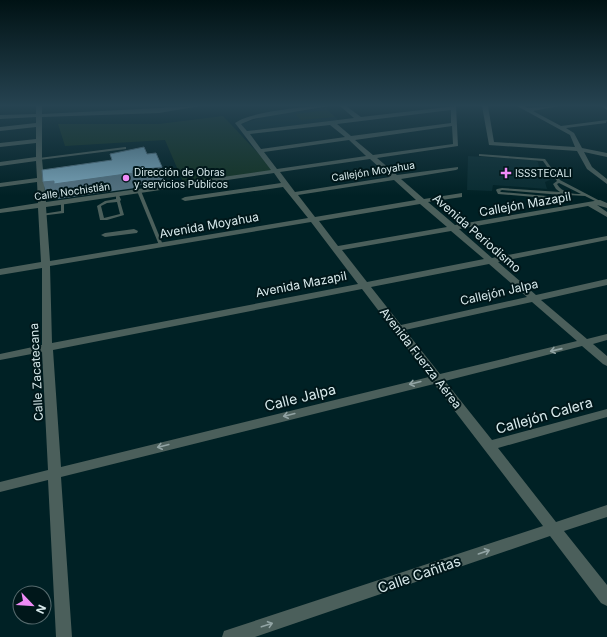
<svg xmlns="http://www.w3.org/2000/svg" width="607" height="637" font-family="Inter,sans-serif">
	<rect width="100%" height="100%" fill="#002125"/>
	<g fill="#092c31">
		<polygon points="326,108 338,120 247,131 241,124 269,115"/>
		<polygon points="468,156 534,160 538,162 540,172 549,175 550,180 545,182 547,189 493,185 492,191 467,190"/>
	</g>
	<g fill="#133323">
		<polygon points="327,110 335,117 301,120 295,114"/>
		<polygon points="223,116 275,171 184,184 165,140 65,146 58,124 159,124"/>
	</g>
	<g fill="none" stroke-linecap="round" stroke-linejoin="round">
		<g fill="#4b5f5b" fill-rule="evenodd">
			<polygon points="125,147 126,147 126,149 39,160 37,159 39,158"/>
			<path d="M479 154 545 159 560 180 602 202 600 203H599L585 196 568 195 559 199 498 194 496 190 497 189 502 188 560 192 556 189 553 184 557 181 543 161 480 156H479ZM559 183 581 194C572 194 562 193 557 184ZM502 190 562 195 558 197 501 192 500 191Z"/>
			<polygon points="138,190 141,191 163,245 163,246 161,246 159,245 137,191"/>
			<path d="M116 194H117L119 195 121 200 120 201 124 215 107 220H100L97 206 105 201 116 199ZM117 202 120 214 104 218 101 206 107 203Z"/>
			<polygon points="61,201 62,201 64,202 64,213 40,216 40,214 42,214 61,211"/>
		</g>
		<g fill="#4b5f5b" fill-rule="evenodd">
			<path d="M36 106H42V114L200 106 159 113 42 117V159L46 202 271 170 235 123C251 111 309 106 329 106L253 119 241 124 247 131 354 118 340 106H346L361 117 456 106 458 146 377 158 397 175 458 167V169L456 170 401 179 424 199 462 193V197L428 202 455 225 600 200 607 203V208L597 205 607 212V217L588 206 459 229 492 258 607 236V240L498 262 536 295 607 279V285L541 300 587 339 607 334V340L593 344 607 356V366L603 364 582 346 445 381 492 440 607 409V417L498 448 556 522 607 505V517L564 531 607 585V606L601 603 550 536 255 637H222L224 631 230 629 543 526 434 384 61 477 72 637H56L48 480 0 492V482L48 470 42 352 0 360V354L42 345V268L0 275V269L41 262 38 208 0 213V209L38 203 37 182 0 187V183L37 178 36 161 0 166V162L36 157V143L0 147V143L36 139V127L0 131V127L36 123V117L0 119V115L36 114ZM451 110V123L351 136 337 124ZM330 125 345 137 261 149 250 134ZM452 126 453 144 373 155 355 140ZM349 140 366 156 277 169 264 152ZM370 159 390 177 295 192 280 172ZM274 173 281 183 185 197 181 199 185 201 283 187 308 218 50 261 46 207ZM394 180 416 200 315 217 298 195ZM420 204 447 227 338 246 319 221ZM311 222 358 284 52 343 50 266ZM451 231 484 259 367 282 342 250ZM489 264 527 297 401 325 371 287ZM362 289 429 377 61 467 53 350ZM532 302 577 341 440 374 405 330Z"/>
			<polygon points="482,106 488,106 494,142 575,147 570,135 517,106 524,106 528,108 559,106 533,111 561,126 607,120 606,123 566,128 574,133 582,148 607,153 607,157 584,152 592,167 607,179 607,184 587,169 577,151 489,145"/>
			<polygon points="134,229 138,231 137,233 105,237 101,235 105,233"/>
		</g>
		<polygon fill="#64857f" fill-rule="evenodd" points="602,106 607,106 607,110"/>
	</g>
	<polygon fill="#557382" points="162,167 164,181 135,186 135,188 58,199 57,196 47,197 43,182"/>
	<polygon fill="#79a4b9" stroke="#557382" points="144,147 147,154 156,153 162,167 132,171 133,173 54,184 54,181 43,182 42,170 112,160 110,154"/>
	<defs><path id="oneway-shaft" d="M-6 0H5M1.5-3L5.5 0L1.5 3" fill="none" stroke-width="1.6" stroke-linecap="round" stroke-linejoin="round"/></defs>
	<g stroke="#92a4a4">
		<use href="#oneway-shaft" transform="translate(556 350) rotate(167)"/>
		<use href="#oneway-shaft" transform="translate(415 383) rotate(166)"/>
		<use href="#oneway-shaft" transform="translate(289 415) rotate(166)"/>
		<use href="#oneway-shaft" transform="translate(163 446) rotate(166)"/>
		<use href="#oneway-shaft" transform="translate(484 552) rotate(-19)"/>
		<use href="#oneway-shaft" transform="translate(267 625) rotate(-18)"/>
	</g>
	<linearGradient id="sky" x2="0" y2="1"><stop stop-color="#001214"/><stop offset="0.54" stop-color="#264351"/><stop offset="1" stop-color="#264351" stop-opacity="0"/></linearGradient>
	<rect width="607" height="196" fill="url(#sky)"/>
	<g fill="#ef8bf7" stroke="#00171a" stroke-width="1.5">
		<path d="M504 167h4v4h4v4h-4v4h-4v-4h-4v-4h4z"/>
		<circle cx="126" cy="178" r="4"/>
	</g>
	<g text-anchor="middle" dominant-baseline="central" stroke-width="4" stroke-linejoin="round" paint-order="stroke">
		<g font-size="10" fill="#d8eaec" stroke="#00171a">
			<text transform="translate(373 171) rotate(-9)">Callejón Moyahua</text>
			<text transform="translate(72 191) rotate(-8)">Calle Nochistlán</text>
		</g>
		<g font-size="10" fill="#d8eaec" stroke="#00171a" text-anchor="start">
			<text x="134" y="172">Dirección de Obras<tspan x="134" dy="12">y servicios Públicos</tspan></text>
			<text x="515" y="173">ISSSTECALI</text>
		</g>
		<g font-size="12" fill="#d8eaec" stroke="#00171a">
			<text transform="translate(525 204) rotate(-10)">Callejón Mazapil</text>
			<text transform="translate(209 225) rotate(-10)">Avenida Moyahua</text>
			<text transform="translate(477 233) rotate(41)">Avenida Periodismo</text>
			<text transform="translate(301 284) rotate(-11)">Avenida Mazapil</text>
			<text transform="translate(499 292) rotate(-13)">Callejón Jalpa</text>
			<text transform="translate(421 358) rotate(52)">Avenida Fuerza Aérea</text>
			<text transform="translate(36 372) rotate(-93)">Calle Zacatecana</text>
		</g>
		<g font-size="14" fill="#d8eaec" stroke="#00171a">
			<text transform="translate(300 397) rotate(-14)">Calle Jalpa</text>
			<text transform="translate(544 415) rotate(-16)">Callejón Calera</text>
			<text transform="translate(419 574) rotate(-19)">Calle Cañitas</text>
		</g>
	</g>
	<g transform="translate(32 605) rotate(115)"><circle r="19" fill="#00171a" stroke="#566b6e"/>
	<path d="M0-3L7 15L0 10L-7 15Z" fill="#ef8bf7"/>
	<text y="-6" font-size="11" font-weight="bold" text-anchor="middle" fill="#d8eaec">N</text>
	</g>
</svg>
